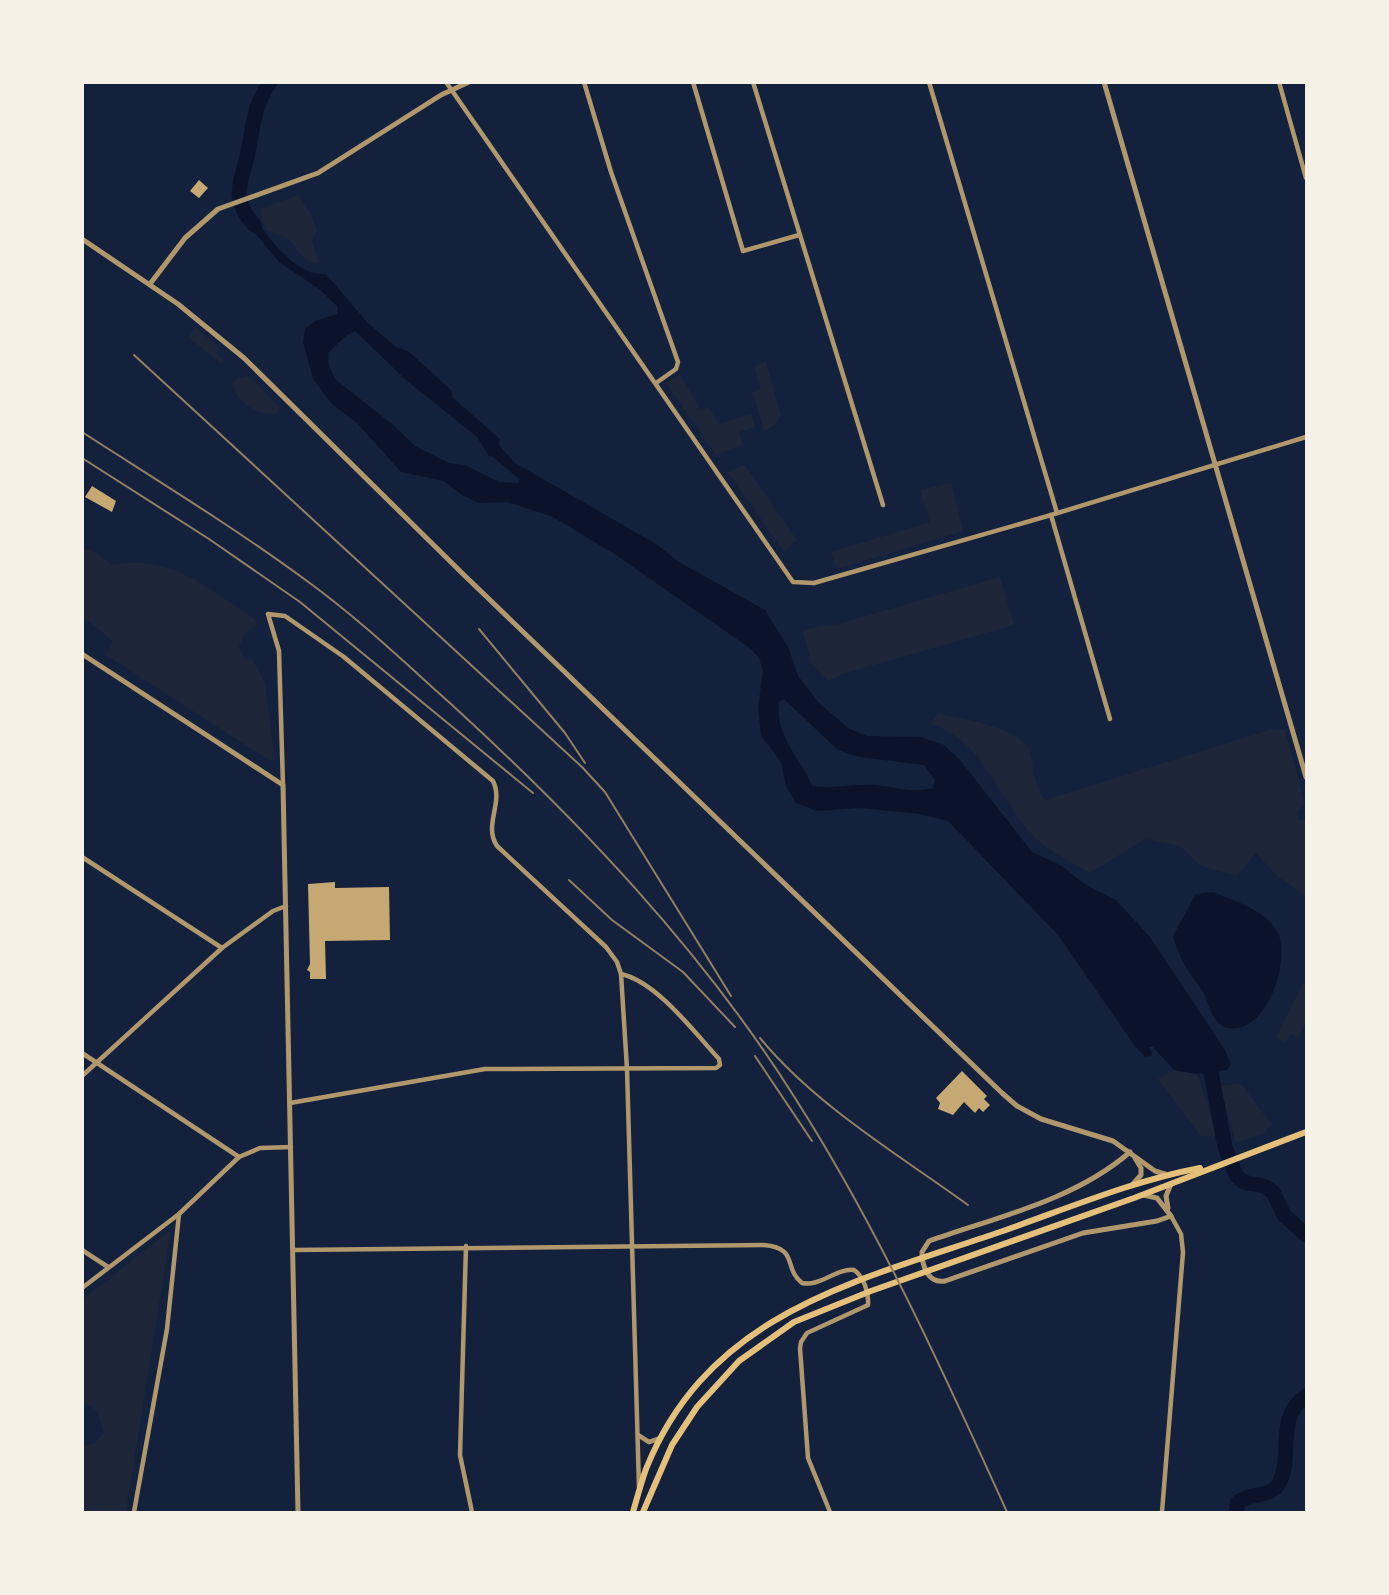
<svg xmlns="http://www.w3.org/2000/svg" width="1389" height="1595" font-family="'Noto Sans',sans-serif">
	<rect width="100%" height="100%" fill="#14213d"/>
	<g fill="#1d2539">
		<path d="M298 195 311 214 317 231 312 241 319 263C301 263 299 248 287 238 283 235 277 236 273 233 264 228 261 219 260 209Z"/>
		<polygon points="195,327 219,347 217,354 224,361 222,364 188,337"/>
		<polygon points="766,362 781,415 775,425 764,431 753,392 760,388 754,366"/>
		<polygon points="680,374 700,409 709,408 719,424 751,414 755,427 739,432 743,445 716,454 714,452 666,383"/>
		<path d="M245 376 251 378 278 406 279 410 275 414C255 415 240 403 232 386L233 381Z"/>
		<polygon points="745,465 797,540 784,552 728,472"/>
		<polygon points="951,483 963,531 837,569 831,552 930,522 920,490"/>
		<path d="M90 549 112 565C172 553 208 589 255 619L257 626 245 633 239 647 245 660 253 659 265 684 275 760H269L106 655 113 641 83 617V552Z"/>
		<polygon points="1000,577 1014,625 842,674 828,681 812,664 802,630 838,624"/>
		<path d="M938 714C958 717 1019 728 1028 748 1035 765 1033 786 1045 800L1272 729 1285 730 1305 804 1297 812 1298 820H1306V897L1276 875 1256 853 1237 876 1201 866 1180 846 1145 839 1090 873C1075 864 1056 855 1042 844 999 808 987 740 930 724Z"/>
		<polygon points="1306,982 1306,1022 1299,1037 1291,1034 1284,1043 1276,1037 1302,985"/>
		<polygon points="1174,1070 1197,1074 1218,1137 1201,1136 1158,1079"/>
		<polygon points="1239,1084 1243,1086 1271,1124 1263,1134 1239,1142 1235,1140 1220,1086"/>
		<polygon points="171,1230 126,1512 83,1512 83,1446 95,1443 104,1432 97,1411 83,1402 83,1299"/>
	</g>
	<g fill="#0b132b" fill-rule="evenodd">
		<path d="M250 207C261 231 296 278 326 274L367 322 396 347 408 351 451 390 453 398 500 439 499 445 515 463 656 544 679 562 765 610 788 647 798 676 819 703 848 728 867 736 921 737 944 745 960 760 1032 852 1062 866 1086 885 1116 900 1150 937 1226 1052 1231 1065 1227 1070 1197 1074 1174 1070 1153 1047H1149L1152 1055 1146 1057 1136 1048 1059 936 948 821 920 814 860 808 817 811 796 803 786 786 781 762 761 736 758 707 763 671 759 658 751 649 616 555 553 517 507 502 478 503 462 495 444 481 401 472 357 423 332 404 313 379 303 342 305 329 315 321 337 314 338 307 319 289 279 262 237 211ZM355 331 406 380 477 437 489 456 493 457 520 480 518 483 499 482 465 465 449 463 415 446 392 424 336 380 329 366 328 353 347 335ZM784 699 838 750 859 757 924 765 935 780 933 788C908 794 896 786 873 785 852 784 833 789 812 786 800 756 775 737 779 702Z"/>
		<path d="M1214 892C1235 902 1267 910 1278 933 1291 960 1267 1035 1228 1028 1213 1026 1209 1004 1203 992 1197 982 1188 973 1183 962 1179 954 1176 945 1173 936L1196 894Z"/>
	</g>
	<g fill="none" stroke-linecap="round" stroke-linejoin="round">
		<g stroke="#0b132b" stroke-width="15">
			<path d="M254 225C227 194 244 180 249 147 254 120 254 107 270 82"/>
			<polyline points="1198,1057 1211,1072 1225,1147 1236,1175 1243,1182 1264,1186 1273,1192 1284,1215 1306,1235"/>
			<path d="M1237 1512V1503C1248 1492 1273 1499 1280 1481 1293 1455 1275 1417 1306 1396"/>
		</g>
	</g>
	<g fill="#c6a872">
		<polygon points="199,180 208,188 199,198 190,191"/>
		<polygon points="92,486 116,501 112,512 85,497"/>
		<polygon points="335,882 335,888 389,887 390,940 325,941 326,979 310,979 310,972 307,970 310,964 308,884"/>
		<polygon points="962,1071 987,1096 984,1099 990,1105 983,1112 979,1108 975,1113 964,1102 953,1115 938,1109 940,1103 936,1098"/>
	</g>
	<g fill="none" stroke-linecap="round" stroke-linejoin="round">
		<g stroke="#b1986c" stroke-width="4.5">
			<polyline points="446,82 793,582 814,583 1051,515 1306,437"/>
			<polyline points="584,82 611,172 678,362 676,369 656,383"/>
			<polyline points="693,82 743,251 799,235"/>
			<polyline points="753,82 883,505"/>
			<polyline points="929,82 1057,513"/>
			<polyline points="1279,82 1306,178"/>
			<polyline points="1051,515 1110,719"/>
			<path d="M283 785 279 651 268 614 285 616 344 657 493 781C504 803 483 825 497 846L606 947 617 962 621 974C657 982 694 1032 719 1059L720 1065 716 1068 485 1069 290 1103"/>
			<polyline points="82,857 222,948"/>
			<polyline points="621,974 627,1069 639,1487"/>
			<polyline points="82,1053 239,1157"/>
			<polyline points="82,1076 222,948 273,911 286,906"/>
			<polyline points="466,1246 460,1455 472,1512"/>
			<polyline points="82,1250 108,1267"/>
			<path d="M293 1250 764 1245C799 1248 783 1268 802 1283 820 1287 836 1268 854 1270 864 1277 869 1293 868 1305L807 1333 801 1342 800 1348 808 1458 830 1512"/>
			<polyline points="82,1288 179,1214 239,1157 260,1148 291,1147"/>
			<polyline points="638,1435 649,1442 661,1438"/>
			<polyline points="134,1512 167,1329 179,1214"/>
			<polyline points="1162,1512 1183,1252 1181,1234 1171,1216"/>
		</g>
		<g stroke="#b1986c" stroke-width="5">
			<polyline points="1104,82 1306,777"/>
			<polyline points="82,239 178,304 244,358 464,575 1002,1093 1017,1106 1041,1119 1113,1141 1155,1171 1168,1175"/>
			<polyline points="150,284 185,238 218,209 318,173 441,95 469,82"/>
			<polyline points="82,654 283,785 298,1512"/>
			<path d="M1130 1152C1075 1200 997 1217 929 1241L922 1252C922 1266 928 1284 945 1281L1083 1233 1157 1221 1171 1216"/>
			<polyline points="1132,1185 1141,1175 1141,1168 1135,1158"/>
			<polyline points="1143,1195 1157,1198 1171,1216"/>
			<polyline points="1168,1208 1166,1196 1171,1184"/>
		</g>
		<g stroke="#e5c07b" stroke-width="6">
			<path d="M633 1512C637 1498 641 1483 646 1469 709 1313 854 1282 997 1233 1064 1210 1131 1181 1200 1168"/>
			<polyline points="643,1512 672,1445 697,1407 739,1361 794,1322 871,1291 1134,1198 1306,1132"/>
		</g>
		<g stroke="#918062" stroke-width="2">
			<polyline points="134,355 582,767 605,792 731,996"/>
			<path d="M82 432C158 481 235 528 307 581 358 618 404 662 451 704 579 821 702 950 795 1098 878 1228 943 1371 1007 1512"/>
			<polyline points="82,458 209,539 300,602 533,793"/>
			<polyline points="479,629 565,733 585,763"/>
			<polyline points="569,880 612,920 683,972 735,1027"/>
			<path d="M760 1038C815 1105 899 1155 968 1205"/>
			<polyline points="755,1056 812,1141"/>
		</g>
	</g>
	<rect width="1389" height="1595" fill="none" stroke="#f6f1e7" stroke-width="168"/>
</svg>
